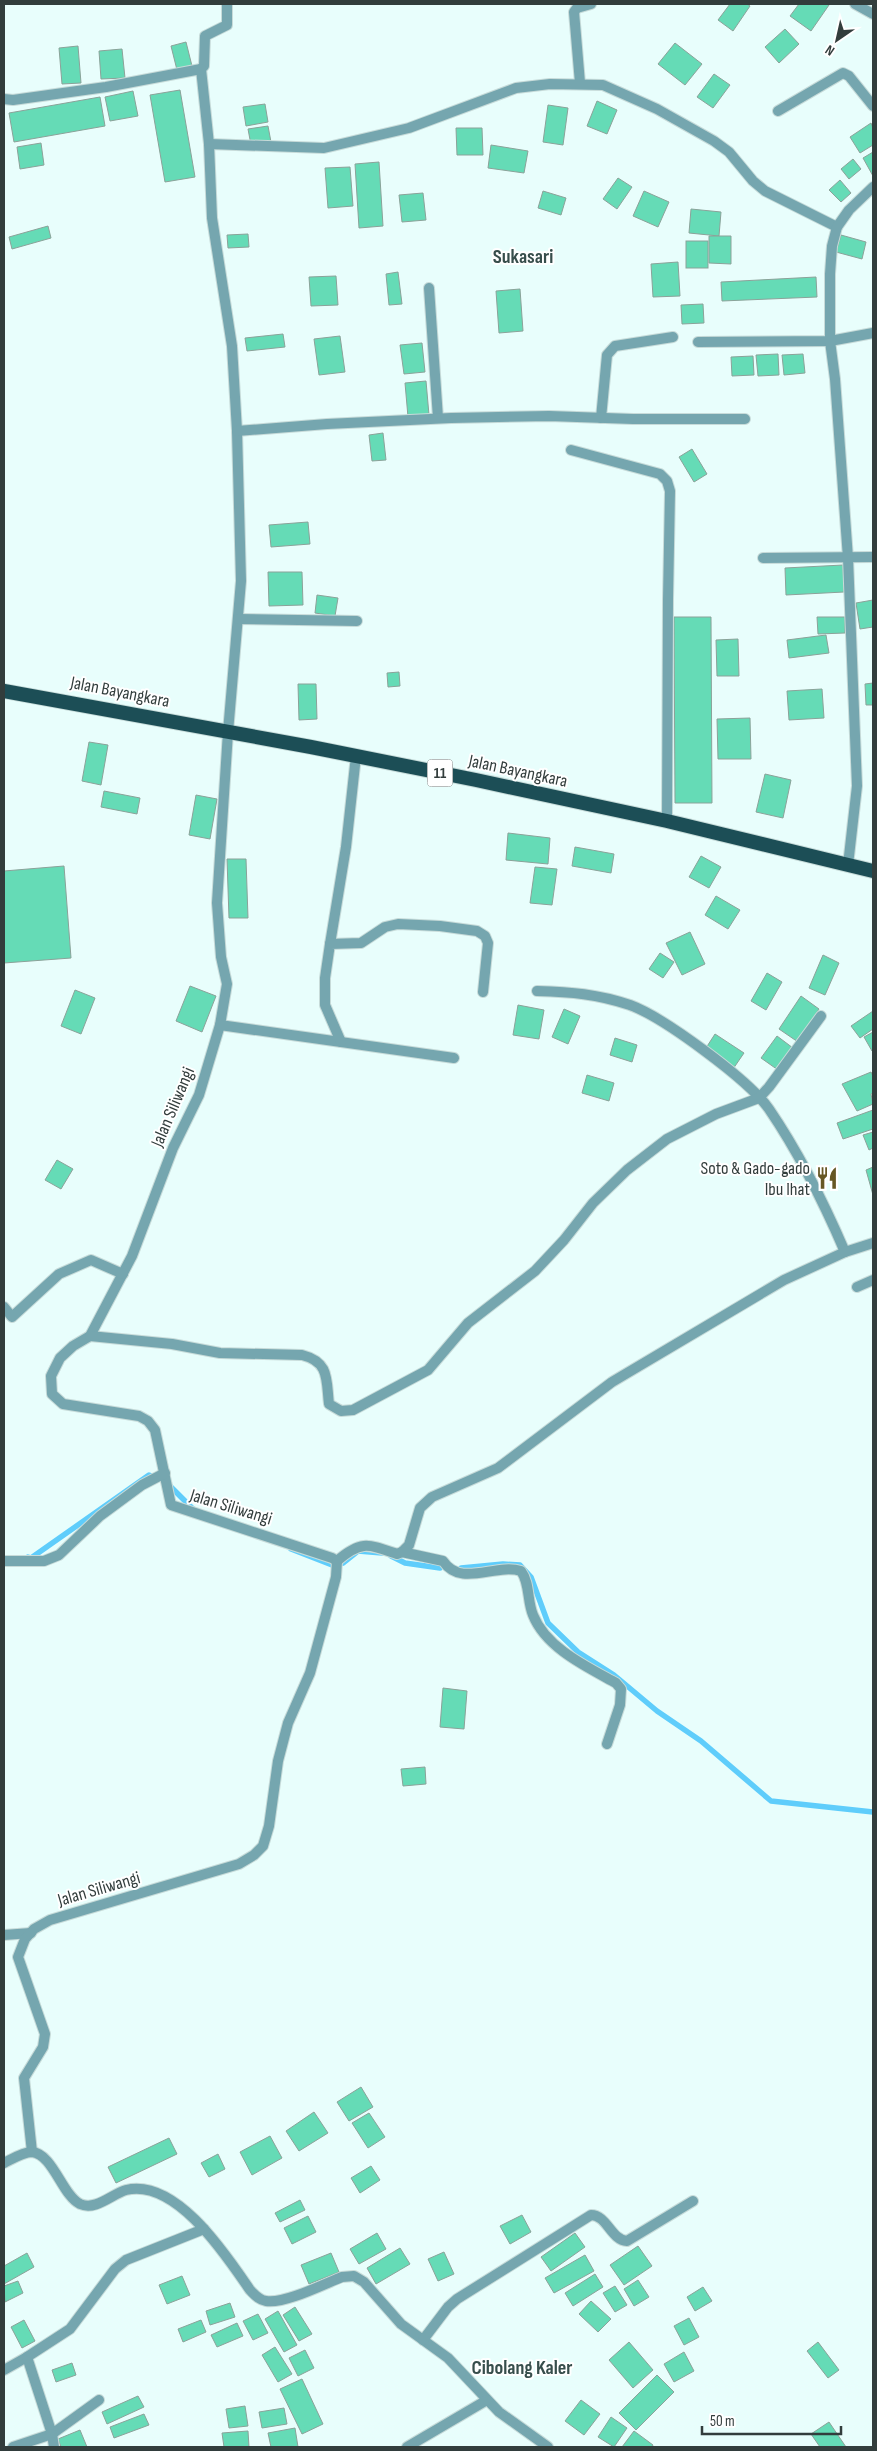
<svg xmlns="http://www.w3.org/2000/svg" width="877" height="2451" font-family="'Sofia Sans Condensed',sans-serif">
	<rect width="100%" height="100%" fill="#e8fefc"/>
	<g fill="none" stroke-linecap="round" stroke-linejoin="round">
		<g stroke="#5fcdfb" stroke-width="5.5">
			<polyline points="166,1482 194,1510"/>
			<polyline points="291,1549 332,1565"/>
			<polyline points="391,1556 405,1563 440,1568"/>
			<polyline points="28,1557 31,1558 149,1475 155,1477"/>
			<polyline points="343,1563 358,1551 382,1553"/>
			<polyline points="461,1568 503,1564 520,1565 531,1577 548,1623 578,1652 614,1675 657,1711 701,1741 771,1801 873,1812"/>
		</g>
	</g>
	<g fill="#65dbb6" stroke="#8ba299">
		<polygon points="730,4 747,4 750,6 733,31 718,20"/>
		<polygon points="799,4 827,4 829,5 811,31 790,16"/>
		<polygon points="785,29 799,44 779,63 765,47"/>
		<polygon points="186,42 192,66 177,70 171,46"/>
		<polygon points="675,43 702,64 685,85 658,64"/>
		<polygon points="78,46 81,83 62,84 59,48"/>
		<polygon points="122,49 125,78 101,79 99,51"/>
		<polygon points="714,74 730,85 713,108 697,97"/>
		<polygon points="180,90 195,177 165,182 150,95"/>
		<polygon points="133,91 138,116 110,121 105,97"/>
		<polygon points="100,97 105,126 14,142 9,113"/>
		<polygon points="597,101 617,110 607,134 587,126"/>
		<polygon points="265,104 268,122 246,126 243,107"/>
		<polygon points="548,105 568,108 563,145 543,142"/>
		<polygon points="871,123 873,128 873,145 860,153 850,137"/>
		<polygon points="268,126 271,142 251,145 248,129"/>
		<polygon points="456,128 482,128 483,155 457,155"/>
		<polygon points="41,143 44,165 20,169 17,147"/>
		<polygon points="491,145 528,151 524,173 488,168"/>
		<polygon points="873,152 873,176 863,158"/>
		<polygon points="853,159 861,169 849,179 841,169"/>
		<polygon points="379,162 383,226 359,228 355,164"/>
		<polygon points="350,167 353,206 328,208 325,168"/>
		<polygon points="618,178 632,187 617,209 603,199"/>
		<polygon points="840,180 851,193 841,202 829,190"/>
		<polygon points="543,191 566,198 561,215 538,208"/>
		<polygon points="644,191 669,202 658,227 633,216"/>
		<polygon points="423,193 426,220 402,222 399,195"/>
		<polygon points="691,209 721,212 719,236 689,233"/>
		<polygon points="48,226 51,238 12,249 9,237"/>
		<polygon points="248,234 249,247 228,248 227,235"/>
		<polygon points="841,235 866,242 862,259 836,252"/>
		<polygon points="709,236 731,236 731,264 709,263"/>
		<rect x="686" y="241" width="22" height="27"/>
		<polygon points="678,262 680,296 653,297 651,264"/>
		<polygon points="398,272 402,304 389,305 386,274"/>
		<polygon points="336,276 338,305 311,306 309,277"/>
		<polygon points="816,277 817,297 722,301 721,282"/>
		<polygon points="520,289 523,331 499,333 496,291"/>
		<polygon points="703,304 704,323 682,324 681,305"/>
		<polygon points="283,334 285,347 247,351 245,338"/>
		<polygon points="340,336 345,372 319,375 314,339"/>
		<polygon points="422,343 425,372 404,374 400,345"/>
		<polygon points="778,354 779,375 758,376 756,355"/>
		<polygon points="803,354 805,373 784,375 782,355"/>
		<polygon points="753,356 754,375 732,376 731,357"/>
		<polygon points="426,381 429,415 408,417 405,383"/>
		<polygon points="383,433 386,460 372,461 369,435"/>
		<polygon points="692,449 707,474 694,482 679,457"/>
		<polygon points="308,522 310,544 271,547 269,525"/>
		<polygon points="843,565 844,592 786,595 785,568"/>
		<polygon points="268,572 302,572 303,605 269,606"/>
		<polygon points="317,595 338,598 335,616 315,613"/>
		<polygon points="873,600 873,627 860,629 856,603"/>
		<polygon points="674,617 711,617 712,803 675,803"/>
		<polygon points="817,617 845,617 845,633 818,634"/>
		<polygon points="826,635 829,653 789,658 787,640"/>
		<polygon points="738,639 739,676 717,676 716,640"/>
		<polygon points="399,672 400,686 388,687 387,673"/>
		<polygon points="873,683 873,705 866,705 865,684"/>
		<polygon points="298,684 316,684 317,719 299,720"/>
		<polygon points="822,689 824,718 789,720 787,691"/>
		<polygon points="750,718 751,759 718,759 717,719"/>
		<polygon points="89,742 108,745 101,785 82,781"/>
		<polygon points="765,774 791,780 783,818 756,812"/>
		<polygon points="104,791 140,798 137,814 101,807"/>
		<polygon points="196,795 217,799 210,839 189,835"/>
		<polygon points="508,833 550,838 548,864 506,860"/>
		<polygon points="575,847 614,854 611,873 572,866"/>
		<polygon points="701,856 721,867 709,888 689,877"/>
		<polygon points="227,859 246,859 248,918 229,918"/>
		<polygon points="64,866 71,958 4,963 4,871"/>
		<polygon points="535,867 557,869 552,905 530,903"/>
		<polygon points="716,896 740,910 728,929 705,915"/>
		<polygon points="690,932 705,964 682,975 666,943"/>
		<polygon points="660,953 674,962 663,978 649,969"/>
		<polygon points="823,955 839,963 825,995 809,988"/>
		<polygon points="767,973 782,982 766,1010 751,1001"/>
		<polygon points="190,986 216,996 202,1032 176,1021"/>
		<polygon points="75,990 95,998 81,1034 61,1026"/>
		<polygon points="801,996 819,1009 798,1042 779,1029"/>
		<polygon points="518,1005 544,1010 539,1039 513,1035"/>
		<polygon points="564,1009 580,1016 568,1044 552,1037"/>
		<polygon points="873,1011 873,1029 860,1038 851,1026"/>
		<polygon points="873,1032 873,1050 872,1051 864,1037"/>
		<polygon points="715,1034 744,1053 733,1069 704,1051"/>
		<polygon points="777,1036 793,1048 778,1070 761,1058"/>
		<polygon points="615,1038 637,1045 632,1062 610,1055"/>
		<polygon points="871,1072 873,1076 873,1093 871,1094 873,1104 857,1111 842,1084"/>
		<polygon points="587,1075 614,1083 609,1101 582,1093"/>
		<polygon points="873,1110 873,1129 843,1139 837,1123"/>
		<polygon points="873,1132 873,1148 869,1150 863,1135"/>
		<polygon points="57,1160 73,1169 61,1189 45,1180"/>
		<polygon points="873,1167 873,1195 866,1170"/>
		<polygon points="443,1688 467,1691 464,1729 440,1727"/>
		<polygon points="425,1767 426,1784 403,1786 401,1769"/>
		<polygon points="361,2087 373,2107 349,2121 337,2102"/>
		<polygon points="314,2112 328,2133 299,2151 286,2131"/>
		<polygon points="369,2113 385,2137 368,2148 352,2123"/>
		<polygon points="270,2136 282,2158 252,2175 240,2152"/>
		<polygon points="169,2138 177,2154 116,2183 108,2167"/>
		<polygon points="218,2154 225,2169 209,2177 201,2163"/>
		<polygon points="371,2166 380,2180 360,2193 351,2178"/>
		<polygon points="300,2200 305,2210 280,2222 275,2213"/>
		<polygon points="522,2215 531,2232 510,2244 500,2226"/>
		<polygon points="308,2216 316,2232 292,2244 284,2228"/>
		<polygon points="377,2233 386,2249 359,2264 350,2249"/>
		<polygon points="575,2233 585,2247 551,2271 541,2257"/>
		<polygon points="638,2246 652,2266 624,2285 610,2265"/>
		<polygon points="400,2248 410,2264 376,2284 367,2268"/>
		<polygon points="444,2252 454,2274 438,2281 428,2259"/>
		<polygon points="27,2253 34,2267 4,2284 4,2266"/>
		<polygon points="331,2253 339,2272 309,2284 301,2265"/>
		<polygon points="585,2255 594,2271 554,2293 545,2278"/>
		<polygon points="595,2274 603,2287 573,2306 565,2293"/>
		<polygon points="182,2276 190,2295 167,2304 159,2285"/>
		<polygon points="638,2280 649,2297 634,2306 624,2289"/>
		<polygon points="18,2281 23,2293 5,2302 4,2286"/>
		<polygon points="615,2286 627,2305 615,2312 603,2293"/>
		<polygon points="703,2287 712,2301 695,2311 687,2297"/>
		<polygon points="591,2301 611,2319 598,2332 579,2314"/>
		<polygon points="230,2303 235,2317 210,2325 206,2311"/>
		<polygon points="295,2307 312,2334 299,2341 283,2315"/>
		<polygon points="278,2311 297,2345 284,2352 265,2319"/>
		<polygon points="258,2314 268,2333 253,2340 243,2321"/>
		<polygon points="689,2318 699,2337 684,2345 674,2326"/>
		<polygon points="24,2320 35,2341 22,2348 11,2327"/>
		<polygon points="201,2320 206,2332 183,2342 178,2329"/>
		<polygon points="237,2323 243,2336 217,2347 211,2335"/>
		<polygon points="629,2342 653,2370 633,2388 609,2360"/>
		<polygon points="818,2342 839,2370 828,2378 807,2351"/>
		<polygon points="275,2347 292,2374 278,2382 262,2355"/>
		<polygon points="305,2350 314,2368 298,2376 289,2358"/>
		<polygon points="684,2352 694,2371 674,2382 664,2364"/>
		<polygon points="72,2363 76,2375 56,2382 52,2370"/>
		<polygon points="657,2375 674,2392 636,2430 619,2413"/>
		<polygon points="302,2379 323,2424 302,2434 280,2389"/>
		<polygon points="138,2396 144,2407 107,2424 102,2412"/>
		<polygon points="581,2400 600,2414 584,2435 565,2421"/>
		<polygon points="245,2406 248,2426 229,2428 226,2409"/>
		<polygon points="284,2408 287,2424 262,2428 259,2412"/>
		<polygon points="144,2414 149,2425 114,2438 110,2427"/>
		<polygon points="611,2417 627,2428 614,2447 598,2437"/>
		<polygon points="829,2422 846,2447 820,2447 811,2434"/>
		<polygon points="295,2428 298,2447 271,2447 268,2433"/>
		<polygon points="80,2430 87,2447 61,2447 58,2439"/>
		<polygon points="248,2431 249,2447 224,2447 222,2433"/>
		<polygon points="634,2431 653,2445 652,2447 622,2447"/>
	</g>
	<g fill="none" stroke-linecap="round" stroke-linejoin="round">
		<defs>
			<g id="minor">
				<polyline points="227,4 227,25 205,36 204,66 201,69 209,144 212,218 232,346 237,431 241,581 228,732 217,903 221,957 227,984 220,1025 199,1095 173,1148 132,1256 90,1336 73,1346 60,1358 51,1376 52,1394 63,1404 139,1416 148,1421 155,1430 171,1505 332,1558 337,1561"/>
				<polyline points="855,4 873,14"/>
				<polyline points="580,83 574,12 577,8 591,4"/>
				<polyline points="4,99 13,100 106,87 201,69"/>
				<polyline points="778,111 843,73 849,76 873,106"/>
				<polyline points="209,144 324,148 409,128 516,88 550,84 603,85 657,109 714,141 729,152 753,181 765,191 837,227"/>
				<polyline points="429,288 438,418"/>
				<polyline points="698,342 830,341 873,333"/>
				<polyline points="601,418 607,355 615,346 673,337"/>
				<polyline points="237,431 327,424 451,418 549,416 633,419 745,419"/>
				<polyline points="571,450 660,474 667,481 670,491 668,600 667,821"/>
				<polyline points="763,558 873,557"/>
				<polyline points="238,619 357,621"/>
				<polyline points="848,865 857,786 848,558 835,379 830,341 830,274 832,246 837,227 849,210 873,187"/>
				<polyline points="330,944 346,847 356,756"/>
				<path d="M537 991C571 992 597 994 630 1005 663 1017 749 1080 769 1109 799 1153 824 1203 845 1252"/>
				<polyline points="220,1025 454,1058"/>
				<polyline points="341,1042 325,1005 325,978 330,944 361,943 385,927 398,924 440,926 477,931 485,936 488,943 483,992"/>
				<polyline points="857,1287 873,1280"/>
				<polyline points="4,1307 12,1317 59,1274 91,1260 123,1274"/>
				<path d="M90 1336 172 1344 220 1353 302 1355C330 1362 326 1380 329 1404L341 1411 353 1410 428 1370 468 1323 535 1271 564 1240 593 1203 627 1170 667 1139 716 1114 759 1098 769 1087 821 1016"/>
				<polyline points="402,1552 409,1545 420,1508 432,1497 498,1468 612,1382 784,1280 845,1252 873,1243"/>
				<polyline points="4,1561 44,1561 59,1555 100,1516 142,1485 165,1473"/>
				<path d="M337 1561C361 1540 368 1544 397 1554L402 1552 443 1561C461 1588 495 1563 521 1571 530 1583 527 1601 533 1615 546 1648 587 1667 616 1683L621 1689 620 1705 607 1744"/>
				<polyline points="4,1935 31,1933"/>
				<polyline points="32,2152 24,2078 43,2047 45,2034 18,1957 25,1939 34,1929 50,1920 239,1864 254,1855 263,1846 269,1826 278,1761 288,1723 310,1673 336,1577 337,1561"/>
				<path d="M4 2163C12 2159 23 2152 32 2152 53 2154 62 2195 80 2204 96 2211 112 2194 126 2190 176 2178 226 2255 250 2290 255 2295 259 2300 266 2301 285 2304 324 2284 342 2277L354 2276 364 2282 401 2324 448 2358 499 2412 548 2447"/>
				<path d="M423 2340 448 2307 457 2299 591 2215C607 2215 611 2240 627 2241L693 2201"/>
				<polyline points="4,2370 27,2357"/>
				<polyline points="99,2400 52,2434 27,2357 70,2329 115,2269 126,2260 204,2229"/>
				<polyline points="13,2447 52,2434 54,2447"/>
				<polyline points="407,2447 487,2400"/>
			</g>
			<polyline id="trunk" points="4,691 311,747 476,780 667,821 873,871"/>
		</defs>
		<use href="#minor" stroke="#c7dbd9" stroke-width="12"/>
		<use href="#trunk" stroke="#c7dbd9" stroke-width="16"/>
		<use href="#minor" stroke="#75a6af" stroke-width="10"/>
		<use href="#trunk" stroke="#1c4e56" stroke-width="14"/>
	</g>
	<defs>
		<symbol id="restaurant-bare" viewBox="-9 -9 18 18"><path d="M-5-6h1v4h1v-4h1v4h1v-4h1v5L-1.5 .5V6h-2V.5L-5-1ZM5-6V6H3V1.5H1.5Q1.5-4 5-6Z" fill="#665724" stroke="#fff" stroke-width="2.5" paint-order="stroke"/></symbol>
	</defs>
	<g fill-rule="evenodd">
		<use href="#restaurant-bare" x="811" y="1162" width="32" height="32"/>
	</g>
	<g text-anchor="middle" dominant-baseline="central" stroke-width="4" stroke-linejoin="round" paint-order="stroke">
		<rect fill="#fff" stroke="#707776" stroke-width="1" x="427.5" y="759.5" width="25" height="27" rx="4"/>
		<g font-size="16" font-weight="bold" fill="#323d3c">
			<text x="440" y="773">11</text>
		</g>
		<g font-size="18" fill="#323d3c" stroke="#fff">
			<text transform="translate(120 692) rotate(11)">Jalan Bayangkara</text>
			<text transform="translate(518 771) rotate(12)">Jalan Bayangkara</text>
			<text transform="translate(173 1107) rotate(-67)">Jalan Siliwangi</text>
			<text transform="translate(231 1507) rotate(17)">Jalan Siliwangi</text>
			<text transform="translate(99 1889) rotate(-16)">Jalan Siliwangi</text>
		</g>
		<g font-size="18" fill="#323d3c" stroke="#fff" text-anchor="end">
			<text x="810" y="1168">Soto &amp; Gado-gado<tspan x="810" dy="21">Ibu Ihat</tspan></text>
		</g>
		<g font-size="20" font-weight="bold" fill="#374e4c" stroke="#fff">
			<text x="523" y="257">Sukasari</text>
			<text x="522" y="2368">Cibolang Kaler</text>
		</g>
	</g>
	<rect width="877" height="2451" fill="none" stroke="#323d3c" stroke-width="10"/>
	<g transform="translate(837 40) rotate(214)" stroke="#ffffff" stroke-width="4" paint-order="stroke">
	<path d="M0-4L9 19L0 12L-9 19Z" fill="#323d3c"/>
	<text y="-8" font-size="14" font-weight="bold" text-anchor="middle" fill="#323d3c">N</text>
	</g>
	<path d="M702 2426v8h139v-8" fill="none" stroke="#323d3c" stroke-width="2.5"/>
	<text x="710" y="2426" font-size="15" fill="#323d3c" stroke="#ffffff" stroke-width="4" paint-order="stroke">50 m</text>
</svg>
